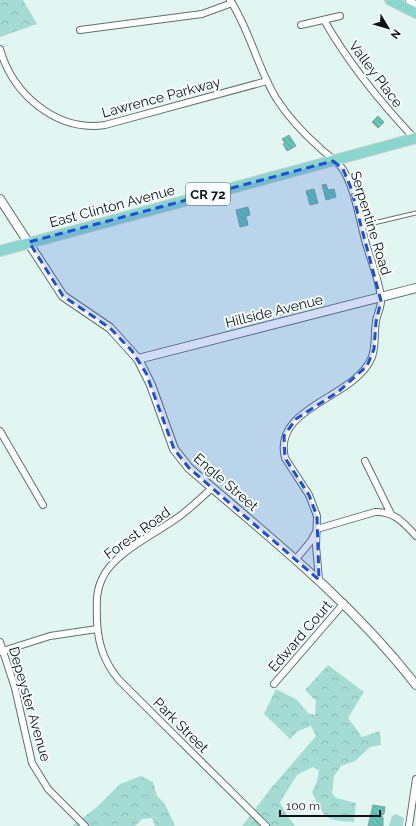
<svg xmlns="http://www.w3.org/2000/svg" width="416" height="826" font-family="Raleway,sans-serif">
	<defs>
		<pattern id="forest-crowns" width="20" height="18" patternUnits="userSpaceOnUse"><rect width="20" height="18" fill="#a4dcd4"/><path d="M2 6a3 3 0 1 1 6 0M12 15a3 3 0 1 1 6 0" fill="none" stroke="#8cbcb5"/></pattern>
		<pattern id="building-back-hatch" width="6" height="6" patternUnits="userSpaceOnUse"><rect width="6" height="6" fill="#61c6ba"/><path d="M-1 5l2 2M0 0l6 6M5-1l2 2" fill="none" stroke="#53a99f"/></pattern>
	</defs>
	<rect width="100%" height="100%" fill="#e1f5f1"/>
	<polygon fill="#a4dcd4" points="396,814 404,818 403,826 389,826 392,816"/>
	<g fill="url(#forest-crowns)">
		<polygon points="0,0 23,0 37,24 0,37"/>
		<path d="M328 665 364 692 348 718 362 737 380 731 381 745 370 747 355 761 341 766 334 776 332 793 336 798 356 803 354 822C325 821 324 818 312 792L317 782 319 770 313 767 297 775 280 802 286 814 295 826H242L272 787 316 736 311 726 298 731 290 739 264 714 276 689 297 700 308 713 315 715 316 701 305 690Z"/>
		<polygon points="141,776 153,782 157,796 165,804 175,826 155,826 152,818 142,819 135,826 72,826 97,807 120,784"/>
	</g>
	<g fill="url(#building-back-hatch)" stroke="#8c9e9b">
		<polygon points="378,116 384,122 378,128 372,122"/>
		<polygon points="289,135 296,146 287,151 283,144 285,143 282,139"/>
		<polygon points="326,184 328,190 334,189 336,197 326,200 322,185"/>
		<polygon points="314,189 318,203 310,205 306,191"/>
		<polygon points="248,207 250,215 246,216 248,225 240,227 236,210"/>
		<polygon points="373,805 385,807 384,814 381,816 383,817 383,826 368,826"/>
	</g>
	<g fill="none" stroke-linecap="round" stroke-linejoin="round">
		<defs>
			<polyline id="service" points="361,226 416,213"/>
			<g id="minor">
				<path d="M230 0C250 30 257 67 276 98 288 117 303 133 320 148 327 155 339 162 344 171 355 191 359 217 365 240 370 259 379 279 381 298 382 306 377 314 376 321 374 333 376 345 372 357 355 399 272 406 285 458L309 495 317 516 316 546 319 580"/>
				<path d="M324 20C349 64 380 102 415 139"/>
				<polyline points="301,25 340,16"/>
				<polyline points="80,30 202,14 232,3"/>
				<path d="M0 49C13 95 57 132 105 125L267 81"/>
				<polyline points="0,431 43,505"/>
				<polyline points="365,461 391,514"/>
				<path d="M212 488C201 498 190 509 177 518 155 534 113 553 102 579 95 593 97 607 97 621 98 644 104 662 119 680L266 826"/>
				<path d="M317 529 375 512C394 511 404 523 416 536"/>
				<polyline points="296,559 311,541 316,532"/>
				<polyline points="0,642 15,688 32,763 48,789 85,826"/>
				<polyline points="0,652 50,636 97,629"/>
				<polyline points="274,684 344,603"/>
				<polyline points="409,826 416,779"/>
			</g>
			<g id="tertiary">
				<polyline points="410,0 416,8"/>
				<path d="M0 199 63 296 110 328 138 359 151 385 174 449 189 468C270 538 350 600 416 685"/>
				<polyline points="138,359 416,288"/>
			</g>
			<g id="primary">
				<polyline points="390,0 416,13"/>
				<polyline points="0,251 416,138"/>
			</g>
		</defs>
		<use href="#service" stroke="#5f706d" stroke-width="5"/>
		<use href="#minor" stroke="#5f706d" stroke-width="8"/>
		<use href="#tertiary" stroke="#5f706d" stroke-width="10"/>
		<use href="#primary" stroke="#cfd0d0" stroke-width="12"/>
		<use href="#service" stroke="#fff" stroke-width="3"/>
		<use href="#minor" stroke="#fff" stroke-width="6"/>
		<use href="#tertiary" stroke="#fff" stroke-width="8"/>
		<use href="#primary" stroke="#88d6ce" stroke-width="10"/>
	</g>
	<path fill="#1d4ed8" fill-opacity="0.2" stroke="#1d4ed8" stroke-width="3" stroke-dasharray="8 5" stroke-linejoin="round" d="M333 161 343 169 351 188 381 301 376 322 374 349 367 366 338 392 296 419 284 436 285 458 309 495 317 516 319 580 189 468 174 449 146 373 132 351 110 328 63 296 29 242Z"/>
	<g text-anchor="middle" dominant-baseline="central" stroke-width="4" stroke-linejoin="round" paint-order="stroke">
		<rect fill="#f7fffe" stroke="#535a59" stroke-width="1" x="186" y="183" width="44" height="22" rx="3"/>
		<g font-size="13" font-weight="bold" fill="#0d1312">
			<text x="208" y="194">CR 72</text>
		</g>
		<g font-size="14" fill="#0d1312" stroke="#f7fffe">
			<text transform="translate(376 74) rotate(53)">Valley Place</text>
			<text transform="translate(161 97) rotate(-15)">Lawrence Parkway</text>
			<text transform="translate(112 206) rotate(-15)">East Clinton Avenue</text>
			<text transform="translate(371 223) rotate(73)">Serpentine Road</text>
			<text transform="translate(274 311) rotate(-14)">Hillside Avenue</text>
			<text transform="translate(226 482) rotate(41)">Engle Street</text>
			<text transform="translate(137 533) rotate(-36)">Forest Road</text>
			<text transform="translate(300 636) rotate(-49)">Edward Court</text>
			<text transform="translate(30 704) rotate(74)">Depeyster Avenue</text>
			<text transform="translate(181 725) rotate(45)">Park Street</text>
		</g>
	</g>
	<g transform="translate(388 28) rotate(128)" stroke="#f7fffe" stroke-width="3" paint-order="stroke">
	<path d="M0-3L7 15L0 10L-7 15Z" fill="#0d1312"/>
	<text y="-6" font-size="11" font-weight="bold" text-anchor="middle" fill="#0d1312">N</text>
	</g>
	<path d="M280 810v6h100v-6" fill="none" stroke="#0d1312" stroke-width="2"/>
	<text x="286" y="810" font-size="12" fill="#0d1312" stroke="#f7fffe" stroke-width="3" paint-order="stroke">100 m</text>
</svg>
